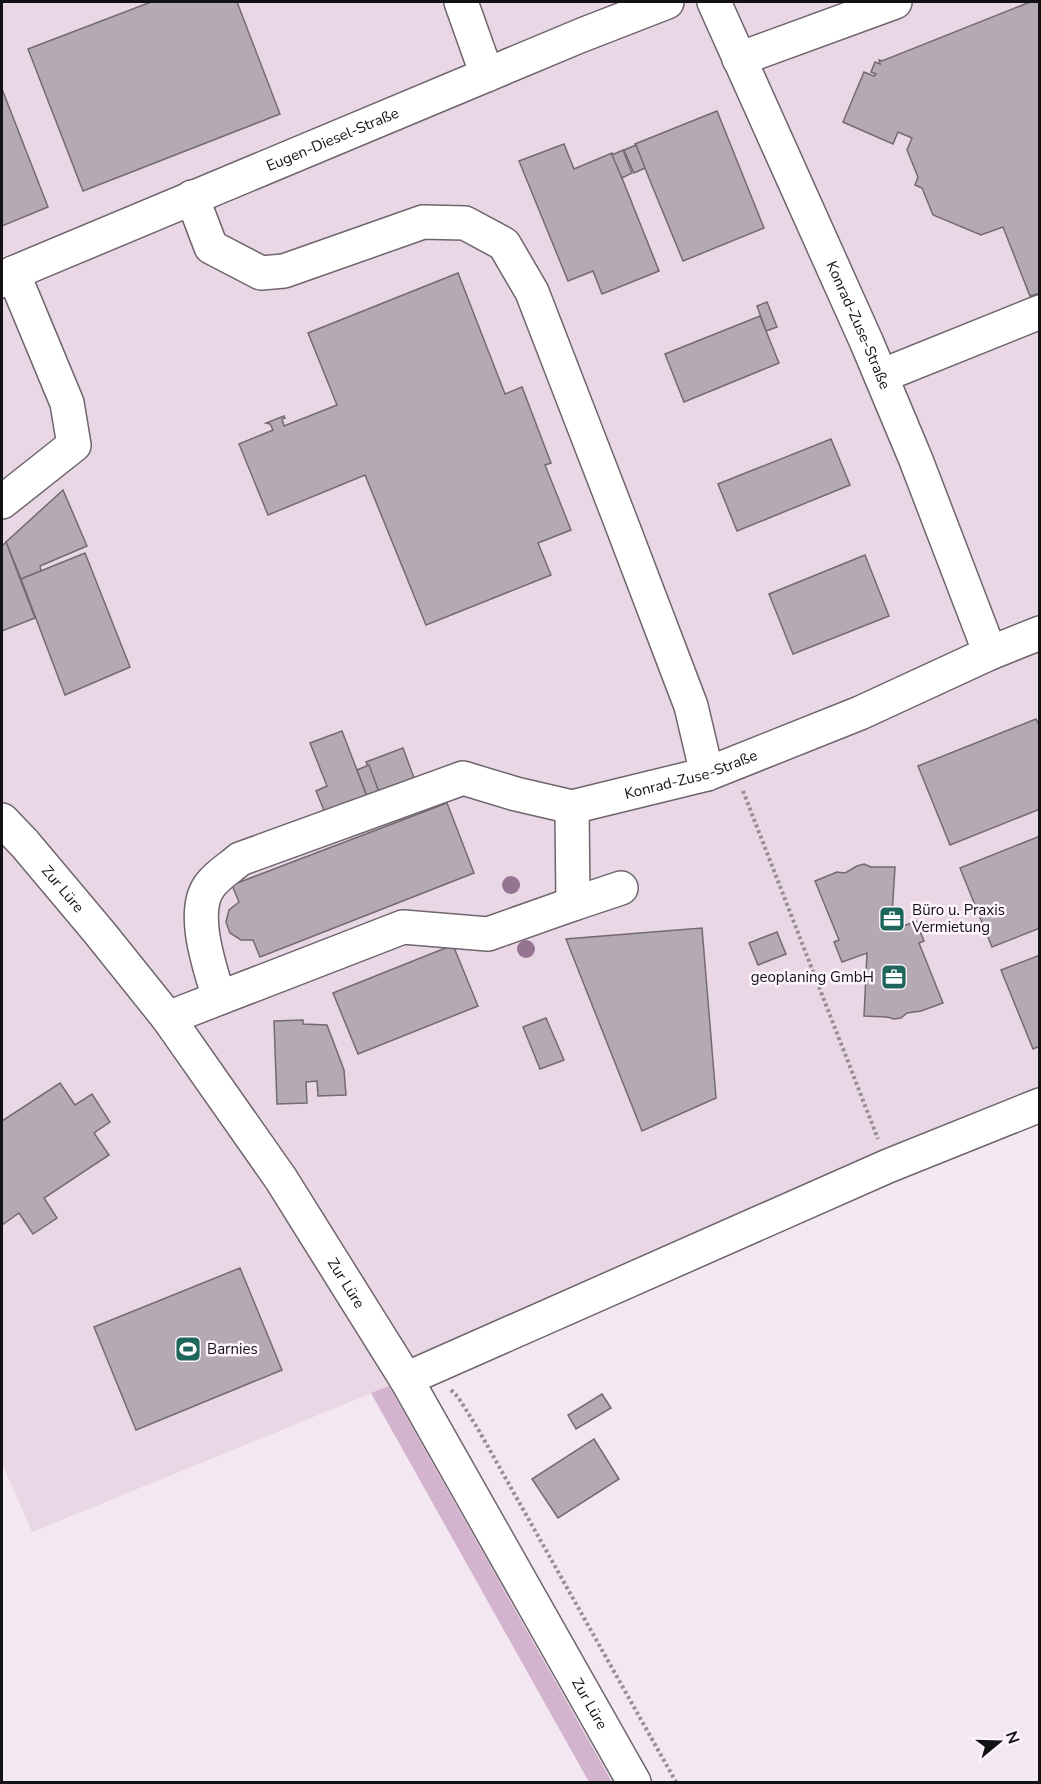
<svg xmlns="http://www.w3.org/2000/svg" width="1041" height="1784" font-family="'Nunito Sans',sans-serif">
	<rect width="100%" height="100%" fill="#f3e7f1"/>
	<polygon fill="#e9d7e6" points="2,2 1040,2 1039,1113 962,1146 610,1307 389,1386 32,1532 2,1463"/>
	<polygon fill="#d3b3ce" points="389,1386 612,1782 589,1782 371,1393"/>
	<g fill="#b5aab3" stroke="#746a72" stroke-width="1.5">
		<polygon points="151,2 237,2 280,114 83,191 28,49"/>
		<polygon points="1030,2 1040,2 1040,293 1030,296 1003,227 981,235 933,215 922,188 915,185 918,177 907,150 912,138 898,132 893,144 843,122 864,72 874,76 876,74 871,72 875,62 880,64 879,60 882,61"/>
		<polygon points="2,89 48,207 2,226"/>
		<polygon points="717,111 764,228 683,261 635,144"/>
		<polygon points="564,144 574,169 612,153 659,271 602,294 593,271 568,281 519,161"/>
		<polygon points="636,145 645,168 634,173 624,150"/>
		<polygon points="623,150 632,173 622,178 612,155"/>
		<polygon points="458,273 505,394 522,387 551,463 545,465 571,530 538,543 551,575 426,625 365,475 268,515 239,444 273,430 270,424 266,423 284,416 285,418 282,419 284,426 337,405 308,333"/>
		<polygon points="767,302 777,327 766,331 757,306"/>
		<polygon points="760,316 779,363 684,402 665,354"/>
		<polygon points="831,439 850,485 737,531 718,484"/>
		<polygon points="63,490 87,546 40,566 41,571 21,579 6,542"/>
		<polygon points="6,542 35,618 2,631 2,546"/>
		<polygon points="85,553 130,667 65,695 21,579"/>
		<polygon points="865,555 889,616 793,654 769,594"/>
		<polygon points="1036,719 1040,727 1040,809 950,845 918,766"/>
		<polygon points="342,731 368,799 326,815 316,791 327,786 310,743"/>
		<polygon points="403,748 414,778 379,792 366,762"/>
		<polygon points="369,765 379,792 367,796 357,770"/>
		<polygon points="447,803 474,873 260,957 253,940 241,940 230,933 226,922 229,910 239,902 232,885"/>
		<polygon points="1040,836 1040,928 992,947 960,868"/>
		<polygon points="864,864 871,867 895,867 891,931 916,921 924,941 919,943 943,1003 921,1011 907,1013 901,1018 894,1019 887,1017 864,1016 867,953 842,962 834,942 839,940 815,881 837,872 845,873 857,866"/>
		<polygon points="702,928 716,1098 642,1131 566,939"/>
		<polygon points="777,932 786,954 758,965 749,943"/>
		<polygon points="453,945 478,1006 358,1054 333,993"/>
		<polygon points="1040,955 1040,1046 1033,1049 1001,970"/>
		<polygon points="546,1018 564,1060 540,1069 523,1027"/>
		<polygon points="303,1020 303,1024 327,1025 344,1070 346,1095 318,1096 317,1081 306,1082 307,1103 277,1104 274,1021"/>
		<polygon points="60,1083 75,1105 92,1094 110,1122 94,1133 109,1155 44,1198 57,1218 33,1234 19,1213 2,1225 2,1121"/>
		<polygon points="240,1268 282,1370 136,1430 94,1327"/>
		<polygon points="602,1394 611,1408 576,1429 568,1415"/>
		<polygon points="594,1439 619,1479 558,1518 532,1479"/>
	</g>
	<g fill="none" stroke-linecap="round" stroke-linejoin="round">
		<defs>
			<g id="minor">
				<polyline points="461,2 487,75"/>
				<path id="s1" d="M714 2 867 343 916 460 990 653 1040 633"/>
				<polyline points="739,59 895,2"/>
				<polyline points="192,197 211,247 261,273 284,271 423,222 465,223 504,244 532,292 619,517 691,706 707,774"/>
				<path id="s2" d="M2 281 13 273 582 35 667 2"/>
				<polyline points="881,376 1040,312"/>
				<polyline points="2,502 74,445 67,403 13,273"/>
				<polyline points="572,807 573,904 621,888"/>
				<path id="s3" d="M2 820 25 844 99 932 168 1018 281 1179 406 1379 634 1782"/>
				<path id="s4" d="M219 998C210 968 189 910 211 884 219 874 231 867 240 859L463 778 516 794 572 807 707 774 860 713 990 653"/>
				<polyline points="168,1018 403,927 488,934 573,904"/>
				<polyline points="406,1379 888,1166 1040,1105"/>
			</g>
		</defs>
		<use href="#minor" stroke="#6f656d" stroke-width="36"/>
		<g stroke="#978f96" stroke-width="4" stroke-dasharray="3 3" stroke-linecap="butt">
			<polyline points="743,791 878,1139"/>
			<polyline points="451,1390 458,1397 478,1429 676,1782"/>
		</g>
		<use href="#minor" stroke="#fff" stroke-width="33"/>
	</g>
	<g fill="#947491">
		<circle cx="511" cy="885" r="9"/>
		<circle cx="526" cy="949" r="9"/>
	</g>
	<defs>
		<symbol id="office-square" viewBox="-11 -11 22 22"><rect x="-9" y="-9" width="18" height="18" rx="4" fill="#1e665c" stroke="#fff5fd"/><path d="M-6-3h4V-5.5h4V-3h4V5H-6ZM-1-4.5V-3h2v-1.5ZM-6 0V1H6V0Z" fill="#fff"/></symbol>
		<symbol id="stadium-square" viewBox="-11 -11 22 22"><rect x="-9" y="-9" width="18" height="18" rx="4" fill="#1e665c" stroke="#fff5fd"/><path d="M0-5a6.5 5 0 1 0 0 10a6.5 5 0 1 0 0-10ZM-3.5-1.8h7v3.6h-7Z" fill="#fff"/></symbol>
	</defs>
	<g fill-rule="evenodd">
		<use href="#office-square" x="877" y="904" width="30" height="30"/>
		<use href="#office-square" x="879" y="962" width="30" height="30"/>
		<use href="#stadium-square" x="173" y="1334" width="30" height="30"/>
	</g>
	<g text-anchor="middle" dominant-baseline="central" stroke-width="5" stroke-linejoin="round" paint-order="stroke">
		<g font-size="15" fill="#141114" stroke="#fff5fd">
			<text stroke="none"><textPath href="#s2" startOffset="360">Eugen-Diesel-Straße</textPath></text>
			<text stroke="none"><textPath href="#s1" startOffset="354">Konrad-Zuse-Straße</textPath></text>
			<text stroke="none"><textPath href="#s4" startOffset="630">Konrad-Zuse-Straße</textPath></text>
			<text stroke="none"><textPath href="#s3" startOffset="92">Zur Lüre</textPath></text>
			<text stroke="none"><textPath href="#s3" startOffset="578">Zur Lüre</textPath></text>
			<text stroke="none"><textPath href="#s3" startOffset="1064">Zur Lüre</textPath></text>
		</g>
		<g font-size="15" fill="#141114" stroke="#fff5fd" text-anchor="start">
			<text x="912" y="910">Büro u. Praxis<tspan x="912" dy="17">Vermietung</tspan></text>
			<text x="874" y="977" text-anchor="end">geoplaning GmbH</text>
			<text x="207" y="1349">Barnies</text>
		</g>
	</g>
	<rect width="1041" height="1784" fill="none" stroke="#141114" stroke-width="6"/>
	<g transform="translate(999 1742) rotate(71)" stroke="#fff5fd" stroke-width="4.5" paint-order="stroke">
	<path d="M0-4.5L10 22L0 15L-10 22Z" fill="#141114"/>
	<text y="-9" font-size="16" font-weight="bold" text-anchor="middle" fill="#141114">N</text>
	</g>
</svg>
